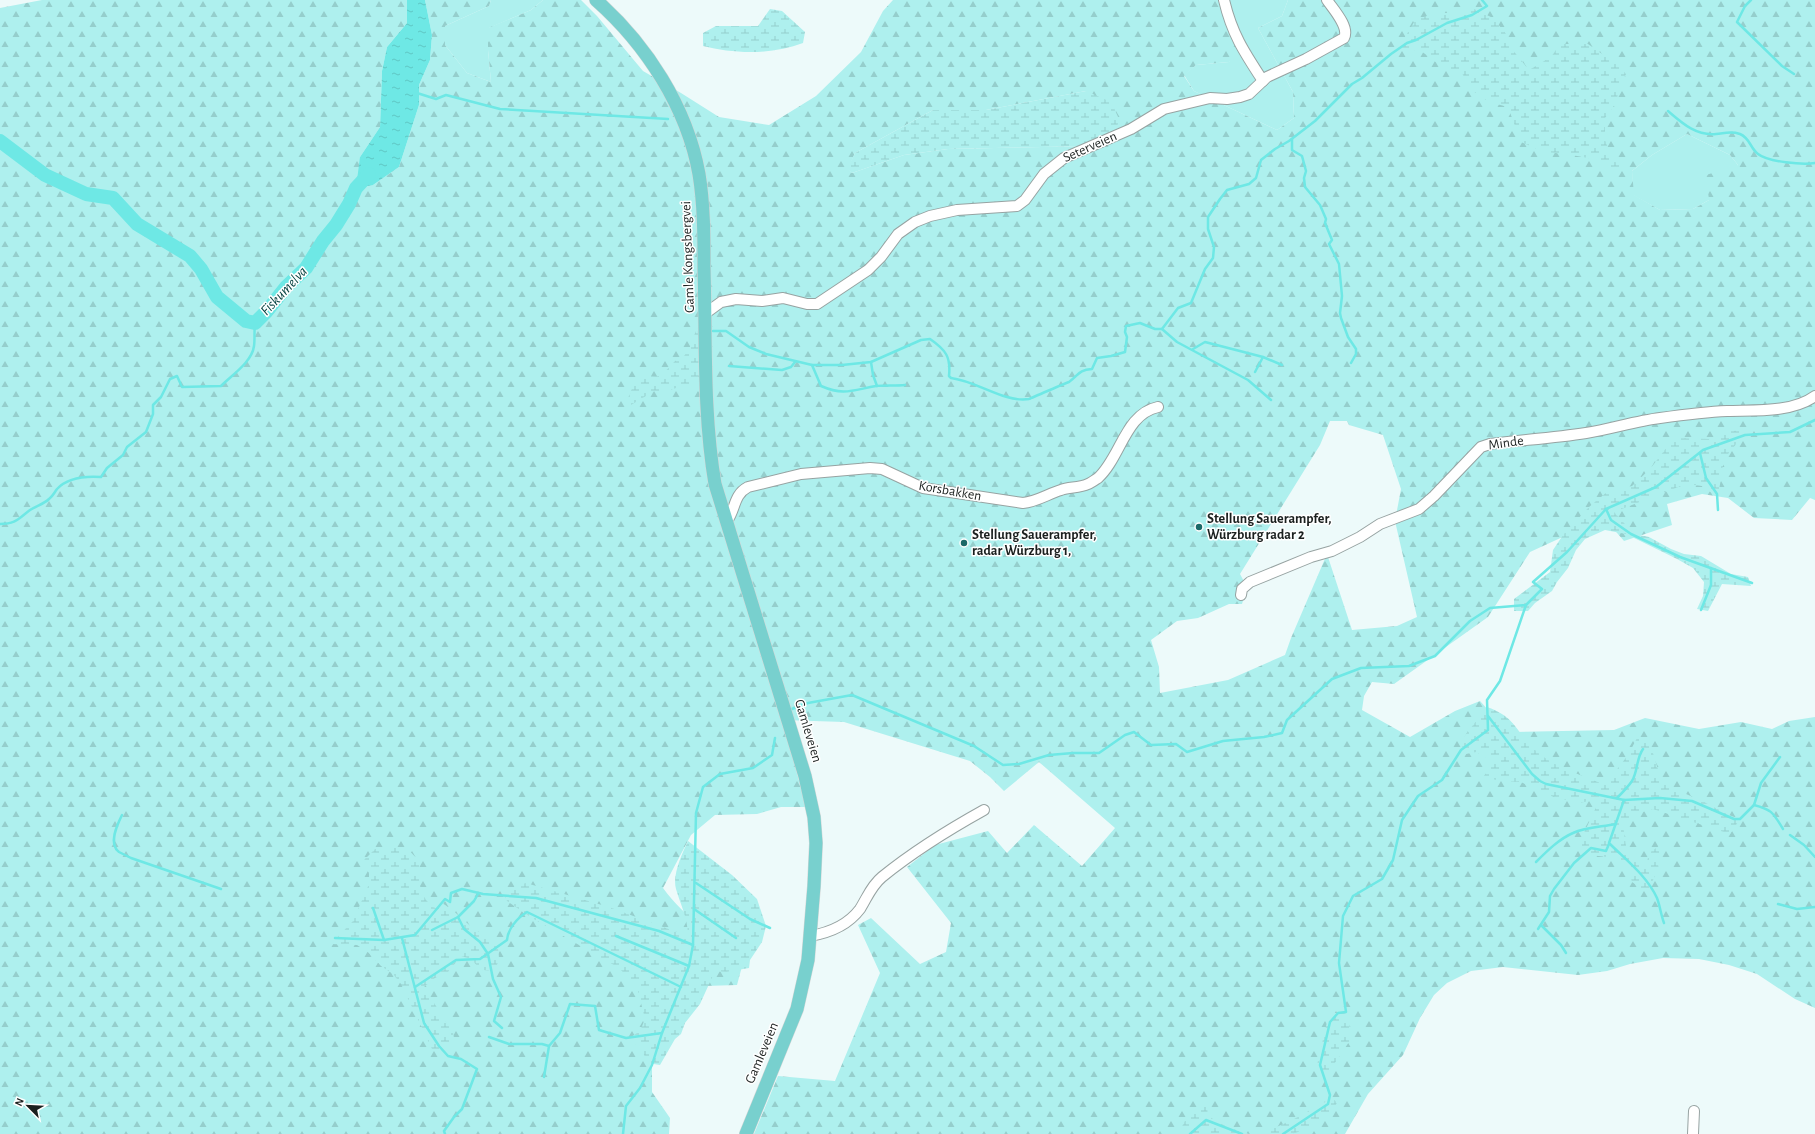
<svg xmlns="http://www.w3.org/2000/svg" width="1815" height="1134" font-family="'Alegreya Sans',sans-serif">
	<defs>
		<pattern id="forest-firs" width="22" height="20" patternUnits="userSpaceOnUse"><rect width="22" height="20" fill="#aef0ee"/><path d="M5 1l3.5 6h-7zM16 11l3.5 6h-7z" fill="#95cecc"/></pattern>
		<pattern id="wetland-marsh" width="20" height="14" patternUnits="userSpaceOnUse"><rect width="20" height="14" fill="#aef0ee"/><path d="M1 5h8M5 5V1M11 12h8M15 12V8" fill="none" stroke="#95cecc"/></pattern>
		<pattern id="water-ripples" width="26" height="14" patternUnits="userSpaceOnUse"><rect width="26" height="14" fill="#6ee8e5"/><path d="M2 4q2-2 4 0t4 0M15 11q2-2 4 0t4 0" fill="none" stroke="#5fc7c4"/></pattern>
	</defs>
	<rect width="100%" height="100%" fill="#edfafa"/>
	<g fill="#aef0ee">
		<polygon points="491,0 543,0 531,10 489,28 488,50 491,82 467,73 445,45 445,26 489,6"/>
		<polygon points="1218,0 1288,0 1282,16 1258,28 1293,92 1294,118 1277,130 1194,91 1184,75 1196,65 1229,62 1237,42"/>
		<polygon points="1687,134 1730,155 1738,165 1709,200 1693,209 1660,210 1633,195 1632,171 1652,155"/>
	</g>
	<path fill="url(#forest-firs)" fill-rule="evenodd" d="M42 0H407V23L387 47 382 71 380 127 360 157 373 185 399 167 419 105V85L430 60 432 35 425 0H491L489 6 445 26V45L467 73 491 82 488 50V28L531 10 543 0H581L597 16 643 71 681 93 719 117 769 125 816 96 861 52 883 11 893 0H1218L1237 42 1240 52 1229 62 1196 65 1184 76 1194 91 1277 130 1294 118 1293 92 1258 28 1282 16 1288 0H1815V500L1810 498 1792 520 1754 518 1728 498 1702 494 1667 504 1672 525 1624 541 1604 518 1530 552 1488 617 1394 684 1372 682 1364 696 1362 710 1410 737 1455 711 1480 701 1500 723 1513 732 1614 730 1645 718 1699 729 1741 722 1772 729 1789 721 1815 717V1008L1795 999 1757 974 1729 965 1699 959 1663 958 1630 964 1607 971 1578 975 1503 967 1471 971 1447 983 1434 995 1420 1018 1403 1055 1368 1094 1345 1134H754L778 1076 835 1081 880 973 858 925 871 918 920 964 946 952 951 923 907 867 935 845 988 831 1007 853 1034 825 1082 866 1115 828 1039 762 1004 791 990 777 970 761 844 722 783 720 806 807H781L757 814 715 815 691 835 663 888C686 919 712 935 745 955L737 985 673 987 652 1050V1092L670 1118 669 1134H0V8ZM1086 91 1094 146 948 149 904 155 852 173 848 169 855 153 933 110H986ZM1687 134 1730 155 1738 165 1706 175 1709 200 1693 209 1660 210 1634 195 1632 171 1652 155ZM1330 421H1347L1349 425 1383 435 1401 489 1395 521 1417 617 1397 626 1352 630 1327 554 1291 638 1285 655 1228 680 1160 693 1159 667 1151 640 1177 621 1198 618 1229 604H1242L1247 587 1240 574 1320 445Z"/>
	<g fill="url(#wetland-marsh)">
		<polygon points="1470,7 1493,18 1506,34 1511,48 1529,70 1551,57 1560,44 1588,44 1619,66 1626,74 1619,89 1616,103 1605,118 1605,140 1613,161 1622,165 1613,175 1599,160 1566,154 1544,152 1521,142 1508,107 1489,102 1470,89 1461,71 1444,68 1417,48 1406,57 1400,41 1405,37 1416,19 1438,13 1459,13"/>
		<path d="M770 9 782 11 805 32 803 43C772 55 734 54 703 46V33L716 26H758Z"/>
		<polygon points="1086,91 1111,102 1119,119 1114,140 1094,146 948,149 904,155 852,173 847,169 855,153 933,110 986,110"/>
		<path d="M697 329 699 337V376L691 387H679L667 391H654L631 405C626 396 634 381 643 377 648 375 654 377 659 376 666 373 671 363 678 359 680 357 681 359 683 357 691 350 692 338 697 329Z"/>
		<path d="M1744 430C1739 445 1728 450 1724 462 1720 474 1722 486 1716 496L1702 486 1686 484 1614 512 1634 534 1649 537 1671 549 1684 554 1701 556 1731 574 1748 577 1751 586 1722 584 1708 611 1697 609 1703 596 1704 582 1693 568 1677 559 1626 534 1605 530 1585 539 1576 550 1568 568 1557 582 1552 591 1535 603 1528 611H1514V599L1550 572 1553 550 1563 535 1589 507 1607 492 1632 486 1650 469 1674 438 1710 439 1723 432Z"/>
		<path d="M1487 707C1516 717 1515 731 1535 750 1553 767 1582 775 1605 785L1628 755 1637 738 1649 740 1660 776 1677 790 1702 801 1729 815 1740 819 1730 834 1653 809 1631 815 1623 825 1627 853 1640 862H1647L1649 853 1659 846C1662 863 1655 877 1647 892L1632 882 1627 863 1615 858 1582 854V837L1600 799 1579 803 1547 795 1521 782 1501 781 1483 777 1495 762 1476 752 1466 754 1460 742Z"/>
		<path d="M688 841 732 875 757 899 766 926 762 942 750 960 749 968 726 972 715 971 700 1004 685 1023 681 1034 675 1039 660 1065 647 1063 642 1049 637 1046 631 1037 640 1031 645 1019 637 987 619 968 532 918 507 901 505 896 515 886 526 883 609 907 674 931 688 934C687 916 681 906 676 889 672 875 682 854 688 841Z"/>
		<path d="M404 847C410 851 417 857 419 864 420 868 419 873 419 877 419 889 425 904 437 909L442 903C462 915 470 931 494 939 499 947 503 965 491 970 488 971 483 970 481 970L471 959 461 956 448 972 435 978 424 987 453 1033 455 1043 444 1051 432 1049 401 984 393 974 381 966 369 953 357 945 331 944 353 921 369 884V874L364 860 375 849Z"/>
		<polygon points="1334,1013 1344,1013 1350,1016 1349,1042 1330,1070 1328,1079 1325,1081 1317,1065 1327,1022"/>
		<polygon points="1330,1095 1337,1103 1325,1121 1293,1134 1261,1134 1294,1119 1325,1102"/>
		<path d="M1203 1102 1207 1107 1208 1116 1227 1127 1249 1134H1179C1183 1122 1191 1109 1203 1102Z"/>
	</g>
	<polygon fill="url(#water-ripples)" points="407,0 425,0 432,35 430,60 419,85 419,105 399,167 373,185 356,188 360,157 380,127 382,71 387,47 407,23"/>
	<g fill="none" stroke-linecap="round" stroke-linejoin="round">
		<g stroke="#6ee8e5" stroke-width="2.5">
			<polyline points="1751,0 1745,6 1737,22 1782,66 1794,74"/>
			<polyline points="417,93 436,99 446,95 500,109 668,119"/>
			<path d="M1668 111C1682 123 1696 136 1716 134 1726 133 1731 131 1740 134 1750 138 1750 148 1758 154 1768 162 1803 165 1815 163"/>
			<polyline points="1292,139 1292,150 1302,156 1306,171 1304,178 1305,187 1320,205 1326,219 1325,223 1332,240 1329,244 1339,264 1342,296 1340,313 1341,318 1348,337 1356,349 1356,354 1351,363"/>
			<polyline points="1162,329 1178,308 1191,303 1205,269 1213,258 1214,247 1208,229 1208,217 1220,199 1227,190 1249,184 1256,178 1261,160 1275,149 1289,141 1315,121 1352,84 1362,78 1391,54 1407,43 1416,40 1447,23 1472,15 1487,6 1482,0"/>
			<path d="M713 331H726L749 347 766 354 812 365H842L871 362 921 340 930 339C946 350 951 357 949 376L951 378C977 381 1004 403 1029 399 1031 398 1066 383 1069 382 1079 375 1078 370 1092 369L1097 358 1111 356 1125 352 1127 337 1125 332 1126 326 1140 323 1155 329H1162L1177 342 1248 380 1271 400"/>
			<polyline points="1193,349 1205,342 1263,357 1282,365"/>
			<polyline points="871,362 873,375 877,386"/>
			<path d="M812 365 821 386C844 396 853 390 876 386 885 385 896 386 905 385"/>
			<polyline points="729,366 782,370 791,367 795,362"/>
			<polyline points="1255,372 1263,357"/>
			<polyline points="1700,453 1706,478 1717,494 1718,510"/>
			<polyline points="1606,509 1611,520 1631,534 1680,557 1752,583"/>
			<path d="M0 524C16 524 18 519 30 510 36 506 44 504 49 499 53 496 54 493 57 489 68 477 86 476 101 477L107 468 123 455 127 447 146 432 153 414V405L161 397 170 379 177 376 182 387 221 386C232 375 252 362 254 346 255 339 254 331 255 323"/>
			<polyline points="1701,610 1711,585 1711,568"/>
			<polyline points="789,710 808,703 852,695 974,746 1003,765 1019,764 1049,755 1073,753 1099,753 1125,735 1134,732 1151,745 1176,744 1187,752 1223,741 1264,737 1282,733 1287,720 1332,679 1361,668 1409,666 1435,656 1470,621 1490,608 1526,605 1542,589 1533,582 1567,552 1606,509 1656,487 1703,450 1745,435 1790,432 1815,420"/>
			<path d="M1488 716 1532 774 1540 781 1546 784 1624 800 1660 798 1692 801 1734 819H1740L1754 805C1773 810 1773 813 1783 829"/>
			<path d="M1617 798C1622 793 1628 787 1632 781 1638 771 1636 759 1643 749"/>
			<path d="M1624 800 1609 843C1626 860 1647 876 1657 898 1660 906 1661 915 1664 923"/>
			<polyline points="1754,805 1761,783 1780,757"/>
			<path d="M122 815C117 825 108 844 119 852 123 854 127 856 131 858L221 889"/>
			<polyline points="1790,835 1804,845 1815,857"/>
			<path d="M1536 862C1547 851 1559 839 1573 833 1586 827 1602 827 1616 824"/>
			<polyline points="696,883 750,919 770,928"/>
			<polyline points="478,894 474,901 458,917 464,929 480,942 488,954 493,979 501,997 494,1021 502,1028"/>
			<polyline points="1778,904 1797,909 1815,907"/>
			<polyline points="373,908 384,940"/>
			<polyline points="694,909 736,938"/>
			<polyline points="1541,925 1561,945 1566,953"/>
			<polyline points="1538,929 1549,912 1550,896 1554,889 1574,863 1591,848 1606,851 1609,844"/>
			<polyline points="432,930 458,917"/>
			<polyline points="616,936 689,966"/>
			<polyline points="335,938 384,940 415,935 445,899 450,902 451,893 462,889 483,894 536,898 659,931 693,945"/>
			<polyline points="402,938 424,1023 439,1046 448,1056 461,1059 477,1069 462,1109 454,1117 444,1131 445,1134"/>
			<path d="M415 987 456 960 480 959 507 940C508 929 517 918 527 912L681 987"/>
			<polyline points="489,1037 509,1044 542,1044 549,1046"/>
			<polyline points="544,1077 549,1046 560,1033 570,1004 595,1006 599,1030 626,1038 662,1033"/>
			<polyline points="623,1134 626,1106 640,1088 652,1065 662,1033 689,966 693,945 696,813 703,787 720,774 753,768 772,755 775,738"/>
			<polyline points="1190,1134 1206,1120 1242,1134"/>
			<polyline points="1283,1134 1328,1104 1330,1095 1320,1065 1330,1022 1338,1013 1346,1012 1339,963 1343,916 1353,896 1382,879 1393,860 1402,820 1418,796 1442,780 1461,750 1488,730 1487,700 1500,681 1526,605"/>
		</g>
		<polyline stroke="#6ee8e5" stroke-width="14" points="0,141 45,175 86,194 113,198 137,224 190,256 201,269 217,297 246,321 255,323 267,311 286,287 306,268 323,241 336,225 349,204 356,188 369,174"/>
		<defs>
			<g id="minor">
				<path d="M1224 0C1232 34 1244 52 1263 81"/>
				<path d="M706 313 721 302 736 299 762 301 783 298 807 304H817L868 270 881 257 898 234 915 222 930 216 957 210 1017 206 1025 200 1044 174 1064 158 1131 129 1164 109 1210 98 1227 99 1240 97 1249 94 1267 77 1306 59 1344 38C1350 27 1333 9 1327 0"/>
				<path d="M727 521C736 509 733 495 748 487L801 474 870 468 882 469 923 488 1023 503C1036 502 1048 494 1061 490 1069 487 1079 488 1088 484 1091 483 1095 480 1098 478 1121 457 1125 414 1158 407"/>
				<path d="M1241 595 1242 589 1250 582 1311 557 1332 551 1360 537 1380 524 1419 509 1434 496 1481 447 1490 444C1522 440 1554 438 1586 433 1611 429 1636 421 1660 418 1682 415 1705 412 1727 411 1754 410 1792 413 1815 396"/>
				<path d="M810 936C828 933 848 925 860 909 867 898 871 886 882 877 914 851 948 830 984 810"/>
				<polyline points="1693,1134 1694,1111"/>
			</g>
			<path id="major" d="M596 0C646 44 687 107 699 174 704 205 704 236 704 267 706 338 703 414 715 484L805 776 814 817 816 843 814 886 808 960 797 1009 746 1134"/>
		</defs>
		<use href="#minor" stroke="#97a3a2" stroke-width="12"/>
		<use href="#major" stroke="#d6d7d7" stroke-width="14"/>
		<use href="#minor" stroke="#fff" stroke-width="10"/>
		<use href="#major" stroke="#78d0ce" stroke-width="13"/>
	</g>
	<g fill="#1c6968" stroke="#fff" stroke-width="1.5">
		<circle cx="1199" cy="527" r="4"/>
		<circle cx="964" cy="543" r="4"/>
	</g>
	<g text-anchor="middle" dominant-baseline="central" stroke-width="3" stroke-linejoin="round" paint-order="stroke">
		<g font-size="14" fill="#1b201f" stroke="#fff">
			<text transform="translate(1090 147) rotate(-24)">Seterveien</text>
			<text transform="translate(688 257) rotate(-92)">Gamle Kongsbergvei</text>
			<text transform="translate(1506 443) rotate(-8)">Minde</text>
			<text transform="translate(950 491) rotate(10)">Korsbakken</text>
			<text transform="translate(808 731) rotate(73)">Gamleveien</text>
			<text transform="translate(762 1053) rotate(-67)">Gamleveien</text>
		</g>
		<g font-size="14" font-weight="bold" fill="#1b201f" stroke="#fff" text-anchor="start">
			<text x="1207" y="519">Stellung Sauerampfer,<tspan x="1207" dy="16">Würzburg radar 2</tspan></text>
			<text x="972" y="535">Stellung Sauerampfer,<tspan x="972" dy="16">radar Würzburg 1,</tspan></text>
		</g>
		<g font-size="15" font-style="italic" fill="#084342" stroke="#fff">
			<text transform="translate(284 291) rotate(-47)">Fiskumelva</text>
		</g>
	</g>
	<g transform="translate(28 1106) rotate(294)" stroke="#ffffff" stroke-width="3" paint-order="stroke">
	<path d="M0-3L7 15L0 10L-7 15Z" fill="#1b201f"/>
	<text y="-6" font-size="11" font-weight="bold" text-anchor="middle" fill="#1b201f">N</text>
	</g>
</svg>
